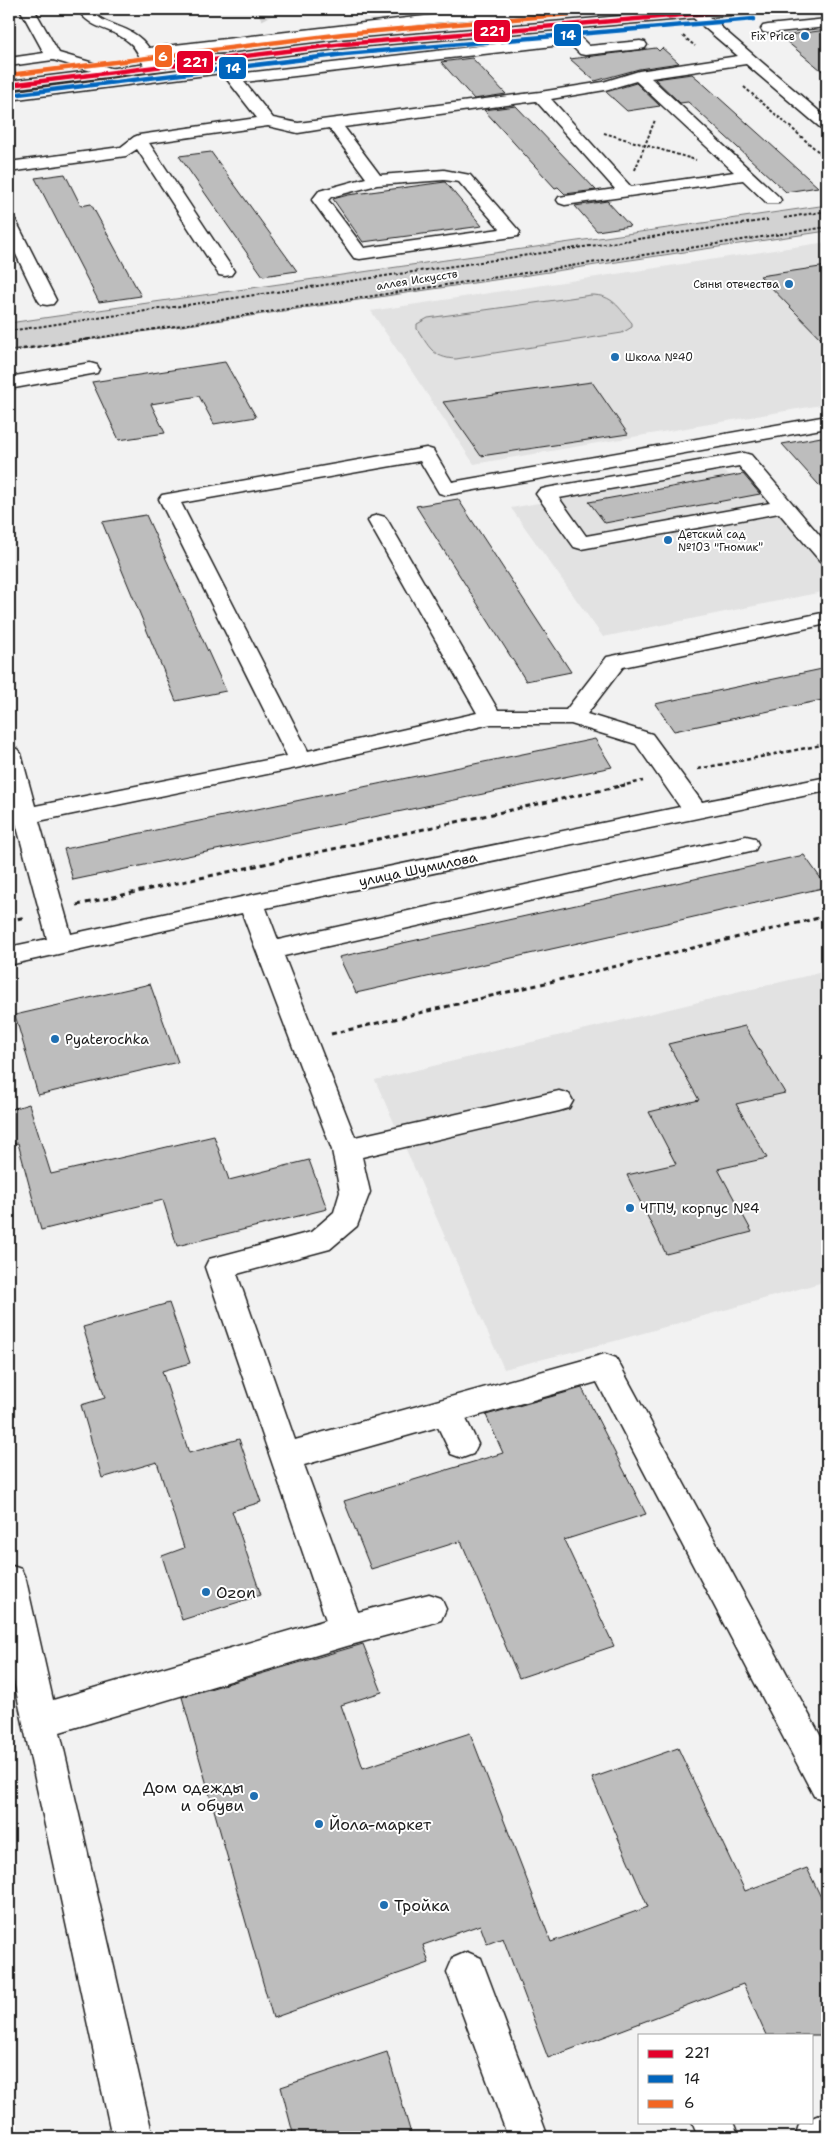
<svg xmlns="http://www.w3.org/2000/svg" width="836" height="2146" font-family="'Shantell Sans',sans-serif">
	<rect width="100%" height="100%" fill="#f2f2f2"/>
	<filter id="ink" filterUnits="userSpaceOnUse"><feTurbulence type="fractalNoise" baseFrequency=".02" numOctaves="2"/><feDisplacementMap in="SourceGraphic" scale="10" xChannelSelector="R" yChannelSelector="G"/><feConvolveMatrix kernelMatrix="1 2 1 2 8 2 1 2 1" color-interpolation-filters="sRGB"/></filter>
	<g filter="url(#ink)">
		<g fill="#e2e2e2">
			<polygon points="827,242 827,404 474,464 371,311"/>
			<polygon points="719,470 759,487 827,573 827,591 603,637 511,508"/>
			<polygon points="827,971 827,1281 615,1341 504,1369 375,1080"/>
		</g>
		<g fill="#d2d2d2" stroke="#777">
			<polygon points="827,205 827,231 12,351 9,345 9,323"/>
			<path d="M591 295C613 295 618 307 632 323V327L622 333 456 359C432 358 429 346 417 329V324L428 318Z"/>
		</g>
		<g fill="#bdbdbd" stroke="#1c1c1c">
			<polygon points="827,30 827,75 780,36"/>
			<polygon points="656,48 659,51 662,48 679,63 639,69 595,81 570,59"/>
			<polygon points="472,58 506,94 474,99 441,62"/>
			<polygon points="692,74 698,79 818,187 786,192 688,102 680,103 655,79"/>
			<polygon points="636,83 660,106 627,111 606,92"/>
			<polygon points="516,106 596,190 565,194 558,187 555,188 484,110"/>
			<polygon points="211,152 297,271 263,276 179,156"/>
			<polygon points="65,174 81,206 91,204 141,296 99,302 35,178"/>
			<polygon points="445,182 482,226 363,242 333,199 348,195"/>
			<polygon points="607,201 630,226 597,231 575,206"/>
			<polygon points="827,266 827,345 760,276"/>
			<polygon points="225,362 256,417 214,424 199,396 151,404 165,433 119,440 92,382"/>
			<polygon points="592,382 628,434 481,456 443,402"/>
			<polygon points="827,436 827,494 782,444"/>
			<polygon points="743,474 760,494 605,523 589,502"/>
			<polygon points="458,499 571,672 526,681 416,506"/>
			<polygon points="146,515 226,691 176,701 102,522"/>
			<polygon points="827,668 827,699 674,731 655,704"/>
			<polygon points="595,739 612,767 73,880 64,849"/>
			<polygon points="804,855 827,887 356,993 339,957"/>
			<polygon points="150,984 178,1062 38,1095 15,1015"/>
			<polygon points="745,1026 785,1093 736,1104 767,1158 718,1169 752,1232 666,1254 627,1175 676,1164 649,1112 699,1100 668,1044"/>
			<polygon points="29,1104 51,1174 214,1136 229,1180 309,1160 327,1209 177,1246 163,1200 41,1230 18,1143 9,1145 9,1110"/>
			<polygon points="169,1303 190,1363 162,1371 189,1453 239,1439 261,1502 232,1511 261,1595 182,1620 162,1556 184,1548 157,1462 102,1478 81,1405 105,1398 83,1327"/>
			<polygon points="582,1388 646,1514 564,1540 614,1646 519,1678 461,1541 371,1569 344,1501 503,1453 486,1415"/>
			<polygon points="363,1644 382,1692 341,1705 363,1768 470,1733 551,1942 648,1907 592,1778 678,1748 745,1891 807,1868 827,1910 827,2035 766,2035 743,1984 548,2058 503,1938 487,1944 480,1925 423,1945 429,1963 273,2018 182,1697"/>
			<polygon points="387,2052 412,2137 294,2137 281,2087"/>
		</g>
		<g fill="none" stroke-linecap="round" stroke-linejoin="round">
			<polyline stroke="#d2d2d2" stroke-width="16" stroke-dasharray="16 8" stroke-linecap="butt" points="265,9 269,17"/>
			<defs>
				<g id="minor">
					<polygon points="20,9 34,9 59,53 114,69 116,72 114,75 109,76 53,60 9,66 9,58 44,53"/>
					<path d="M77 9H91C104 29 131 22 149 48L433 15 502 9H554L547 13 433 23 153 56 159 67 157 70H147C140 60 138 49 129 42 111 27 92 31 77 9Z"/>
					<path d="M696 9 701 10 827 118V131L822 129 746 64 651 78 779 197 781 200 779 203H767L743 180 565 205 559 203 557 200 559 197 615 189 536 101 344 127 380 175 444 170 470 175 520 232 518 236 512 237 360 259 354 258 312 200 319 191 366 178 329 128 298 133 268 126 149 143 234 271 231 275 225 276 219 275 137 149 126 156 9 172V162L121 147 134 137 139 135 257 118 222 73 9 100V92L216 65 212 58 214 55H224L237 74 574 35 579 36 589 46 640 41 645 42 647 45 645 48 640 49 585 55 580 54 570 44 244 82 273 118 298 123 540 92 603 82 639 71 738 56 691 16 689 13ZM636 81 734 172 631 187 551 99 605 90ZM444 180 459 182 500 229 364 248 328 200 331 197 377 185Z"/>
					<polygon points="827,19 827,27 768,33 763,32 761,29 763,26 768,25"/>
					<polygon points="9,218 15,219 17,223 56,300 53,304 47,305 41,304 38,300 9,240"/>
					<polygon points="90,363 97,365 99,369 97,373 9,389 9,377"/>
					<path d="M827 416V428L446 495 439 493 420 461 181 503 308 751 477 713 368 521 371 517 378 515 385 517 388 521 498 710H566L607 657 827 612V624L623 667 587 714 652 734 702 802 827 777V791L266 908 278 940 746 836 755 838 758 844 755 850 746 852 284 956 355 1137 559 1091 569 1094 573 1101 569 1108 559 1111 362 1157 370 1192 357 1226 330 1249 237 1274 295 1440 605 1354 616 1358 827 1748V1801L814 1796 597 1382 466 1419 478 1444 473 1454 462 1458 451 1454 438 1427 304 1465 358 1612 429 1594 441 1598 446 1609 441 1620 429 1624 347 1646 60 1732 153 2137H112L9 1658V1565L21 1569 26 1580 53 1700 326 1620 205 1267 209 1259 311 1232 334 1212 340 1192 332 1150 242 913 9 965V947L47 939 9 797V747L17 749 21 754 35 806 287 756 159 499 162 495 426 448 433 450 452 482ZM491 724H571L636 744 680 807 251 895 71 934 39 821 301 767Z"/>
					<path d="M744 453 751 455 827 544V563L820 561 779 513 581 549 574 547 536 494 539 490 546 488ZM739 466 770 503 586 536 559 498Z"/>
					<polygon points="467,1952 481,1958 548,2137 508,2137 447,1972 453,1958"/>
					<polygon points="827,2112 827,2137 795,2137 800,2122 812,2122 812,2118"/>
					<polygon points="692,2122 733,2122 739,2137 698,2137"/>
				</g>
				<polygon id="major" points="703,9 760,9 753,13 344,48 9,89 9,81 344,40"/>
			</defs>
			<use href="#minor" stroke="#1c1c1c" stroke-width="3"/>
			<use href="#major" stroke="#1c1c1c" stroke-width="3"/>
			<g stroke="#1c1c1c" stroke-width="2" stroke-dasharray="3 2" stroke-linecap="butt">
				<polyline points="683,36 695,46"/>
				<polyline points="744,87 827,159"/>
				<polyline points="604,133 696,160"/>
				<polyline points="635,170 655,120"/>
				<polyline points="784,218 827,211"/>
				<polyline points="9,331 768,220"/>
				<polyline points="83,340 827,227"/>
			</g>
			<g stroke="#1c1c1c" stroke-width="2.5" stroke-dasharray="4 3" stroke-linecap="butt">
				<polyline points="9,351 91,339"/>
				<polyline points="698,769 827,744"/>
				<polyline points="620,786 643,781"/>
			</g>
			<g stroke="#1c1c1c" stroke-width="3" stroke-dasharray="5 4" stroke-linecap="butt">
				<polyline points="77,905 625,785"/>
				<polyline points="9,921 25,917"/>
				<polyline points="331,1034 827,916"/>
			</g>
			<use href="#minor" fill="#fff" fill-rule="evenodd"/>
			<use href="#major" fill="#fff" fill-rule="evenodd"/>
			<defs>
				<polyline id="bus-1" points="9,85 344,44 753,9"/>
				<polyline id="bus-2" points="10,95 345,54 754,19"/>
				<polyline id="bus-3" points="9,75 343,34 628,9"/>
			</defs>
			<use href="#bus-1" stroke="#fff" stroke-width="6"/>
			<use href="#bus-2" stroke="#fff" stroke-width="6"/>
			<use href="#bus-3" stroke="#fff" stroke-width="6"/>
			<use href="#bus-1" stroke="#e4002b" stroke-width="4.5"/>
			<use href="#bus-2" stroke="#0065bd" stroke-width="4.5"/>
			<use href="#bus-3" stroke="#f26522" stroke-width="4.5"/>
		</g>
	</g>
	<g fill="#1f6fb2" stroke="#fff" stroke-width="2">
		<circle cx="805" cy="36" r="5"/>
		<circle cx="789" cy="284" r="5"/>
		<circle cx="615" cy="357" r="5"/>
		<circle cx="668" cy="540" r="5"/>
		<circle cx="55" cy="1039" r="5"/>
		<circle cx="630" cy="1208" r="5"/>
		<circle cx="206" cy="1592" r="5"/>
		<circle cx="254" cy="1796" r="5"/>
		<circle cx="319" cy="1824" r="5"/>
		<circle cx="384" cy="1905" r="5"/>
	</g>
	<g text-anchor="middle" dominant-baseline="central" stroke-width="4" stroke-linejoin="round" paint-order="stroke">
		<g font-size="11" fill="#1c1c1c" stroke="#fff" text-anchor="end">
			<text x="795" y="36">Fix Price</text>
			<text x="779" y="284">Сыны отечества</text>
			<text x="625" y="357" text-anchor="start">Школа №40</text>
			<text x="678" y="534" text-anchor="start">Детский сад<tspan x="678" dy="13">№103 "Гномик"</tspan></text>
		</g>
		<g font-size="11" fill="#1c1c1c" stroke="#fff">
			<text transform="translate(417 280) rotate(-9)">аллея Искусств</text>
		</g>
		<g font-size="14" fill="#1c1c1c" stroke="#fff">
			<text transform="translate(418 869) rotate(-12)">улица Шумилова</text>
		</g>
		<g font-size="14" fill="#1c1c1c" stroke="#fff" text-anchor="start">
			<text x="65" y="1039">Pyaterochka</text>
			<text x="640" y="1208">ЧГПУ, корпус №4</text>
		</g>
		<g font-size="16" fill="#1c1c1c" stroke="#fff" text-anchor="start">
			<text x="216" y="1592">Ozon</text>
			<text x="244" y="1787" text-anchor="end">Дом одежды<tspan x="244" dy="18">и обуви</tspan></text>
			<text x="329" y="1824">Йола-маркет</text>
			<text x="394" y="1905">Тройка</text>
		</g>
	</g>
	<g stroke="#fff" stroke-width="2">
		<rect x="473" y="19" width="38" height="24" rx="5" fill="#e4002b"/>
		<rect x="553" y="23" width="29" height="24" rx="5" fill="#0065bd"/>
		<rect x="154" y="44" width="19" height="24" rx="5" fill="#f26522"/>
		<rect x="176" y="50" width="38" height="24" rx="5" fill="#e4002b"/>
		<rect x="218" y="56" width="29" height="24" rx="5" fill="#0065bd"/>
	</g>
	<g font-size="14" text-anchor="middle" font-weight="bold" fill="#fff">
		<text x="492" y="36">221</text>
		<text x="568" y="40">14</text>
		<text x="163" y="61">6</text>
		<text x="195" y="67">221</text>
		<text x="233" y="73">14</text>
	</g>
	<rect width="836" height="2146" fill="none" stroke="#fff" stroke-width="30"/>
	<rect x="15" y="15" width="806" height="2116" fill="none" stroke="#1c1c1c" stroke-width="2" filter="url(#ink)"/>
	<rect x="638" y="2034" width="175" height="90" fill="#ffffff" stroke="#a4a4a4"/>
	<rect x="648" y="2050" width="25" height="8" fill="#e4002b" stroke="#a4a4a4"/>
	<text x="684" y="2058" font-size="15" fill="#1c1c1c">221</text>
	<rect x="648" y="2075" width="25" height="8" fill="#0065bd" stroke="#a4a4a4"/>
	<text x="684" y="2084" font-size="15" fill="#1c1c1c">14</text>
	<rect x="648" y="2100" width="25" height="8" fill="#f26522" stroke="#a4a4a4"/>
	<text x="684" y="2108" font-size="15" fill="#1c1c1c">6</text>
</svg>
